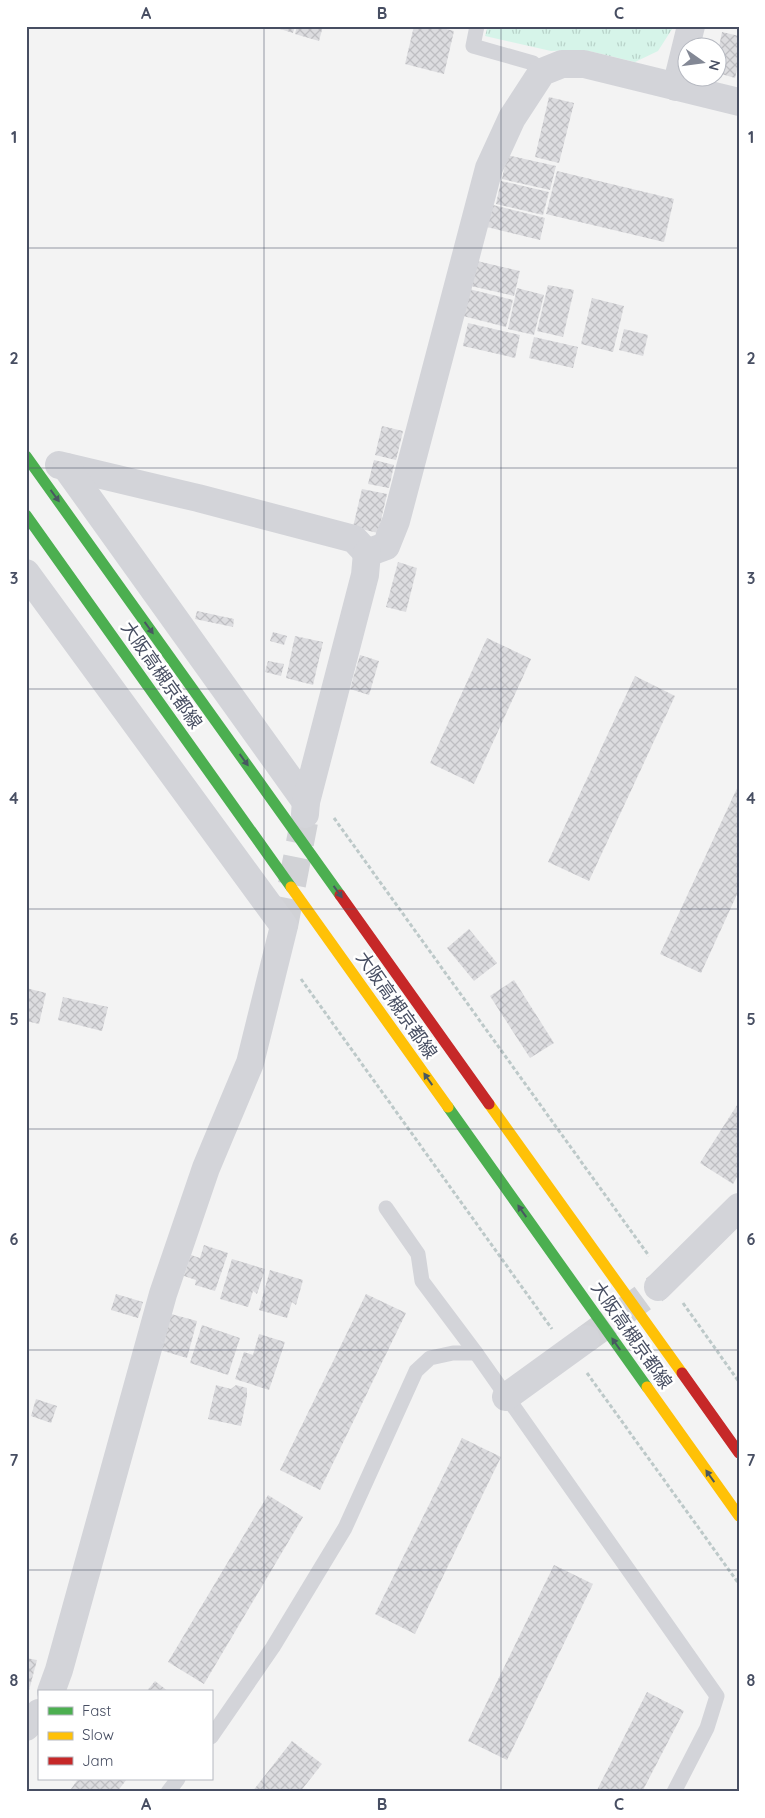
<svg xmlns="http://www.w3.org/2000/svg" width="765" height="1818" font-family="Quicksand,'Noto Sans JP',sans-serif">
	<defs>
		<pattern id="grass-tufts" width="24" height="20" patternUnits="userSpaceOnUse" patternTransform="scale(1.25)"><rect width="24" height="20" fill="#d6f4e9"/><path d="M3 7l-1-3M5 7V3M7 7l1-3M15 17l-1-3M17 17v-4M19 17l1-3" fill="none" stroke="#b9d3ca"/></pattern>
		<pattern id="building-cross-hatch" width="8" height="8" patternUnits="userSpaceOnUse" patternTransform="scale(1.25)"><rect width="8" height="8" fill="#dcdcdf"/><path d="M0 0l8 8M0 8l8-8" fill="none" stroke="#bebec2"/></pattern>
	</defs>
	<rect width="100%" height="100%" fill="#f3f3f3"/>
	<polygon fill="url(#grass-tufts)" points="488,26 674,26 658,51 635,62 589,51 570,50 551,51 485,36"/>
	<g fill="url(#building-cross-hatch)">
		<polygon points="270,26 295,26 293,33"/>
		<polygon points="297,26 323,26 319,41 295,34"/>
		<polygon points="414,26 435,26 454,31 444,74 405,64"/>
		<polygon points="722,32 739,36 739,61 735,78 718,73 718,52"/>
		<polygon points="549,97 574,103 559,163 535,157"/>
		<polygon points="507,155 556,166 550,190 502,179"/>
		<polygon points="557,171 674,199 664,242 546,214"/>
		<polygon points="501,181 549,192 543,215 496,204"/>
		<polygon points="493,205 545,218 540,240 487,227"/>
		<polygon points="477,261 520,271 514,296 471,286"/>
		<polygon points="548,285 574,290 563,337 537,331"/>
		<polygon points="517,288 544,295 534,335 508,329"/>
		<polygon points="469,289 513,300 506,327 463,316"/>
		<polygon points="592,298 624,306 613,352 581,344"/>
		<polygon points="468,323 520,335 515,358 463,346"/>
		<polygon points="624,329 648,335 643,356 619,350"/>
		<polygon points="534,337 578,347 573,368 529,358"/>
		<polygon points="382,426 403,431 396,460 375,455"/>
		<polygon points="374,460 394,465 389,488 368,484"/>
		<polygon points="362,489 387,494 378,533 353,527"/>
		<polygon points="398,562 417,568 406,612 386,607"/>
		<polygon points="197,611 234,619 233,627 195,619"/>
		<polygon points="273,632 287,636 284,645 270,641"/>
		<polygon points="295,636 323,642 313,685 286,678"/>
		<polygon points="487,638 531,659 474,784 430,763"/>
		<polygon points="360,655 379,661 369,695 350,689"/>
		<polygon points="268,661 284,664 281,676 265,672"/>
		<polygon points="635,676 675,696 589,881 548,862"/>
		<polygon points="739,784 739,890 701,973 660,954"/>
		<polygon points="469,929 497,963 474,981 447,948"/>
		<polygon points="514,980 554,1043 530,1058 490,996"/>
		<polygon points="26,988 46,993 39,1024 26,1021"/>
		<polygon points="63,997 108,1007 102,1031 58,1020"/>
		<polygon points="739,1102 739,1174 733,1184 700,1163"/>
		<polygon points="204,1245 228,1253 215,1291 195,1285 196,1280 184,1276 191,1255 200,1258"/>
		<polygon points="232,1259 265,1269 257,1294 253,1291 248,1307 220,1299"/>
		<polygon points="270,1270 303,1280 296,1305 292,1302 287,1318 259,1310"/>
		<polygon points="116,1294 143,1302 138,1318 111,1310"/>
		<polygon points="366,1294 406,1313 320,1490 280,1470"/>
		<polygon points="171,1314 197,1321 187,1358 160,1350"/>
		<polygon points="202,1325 240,1338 228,1375 190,1363"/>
		<polygon points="259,1334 285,1342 269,1390 235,1379 244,1352 253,1355"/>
		<polygon points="216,1385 231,1389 236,1385 247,1388 247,1396 241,1426 208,1419"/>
		<polygon points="36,1399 57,1406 51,1423 31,1416"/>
		<polygon points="462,1438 501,1457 415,1634 375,1614"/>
		<polygon points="268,1495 303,1517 204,1684 168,1662"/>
		<polygon points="554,1565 593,1584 507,1760 468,1741"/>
		<polygon points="26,1658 37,1660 27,1698 26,1698"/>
		<polygon points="155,1681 169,1692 146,1692"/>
		<polygon points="647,1692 684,1711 642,1792 596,1792"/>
		<polygon points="292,1741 322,1764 300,1792 252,1792"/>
		<polygon points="78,1779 127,1779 117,1792 69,1792"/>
	</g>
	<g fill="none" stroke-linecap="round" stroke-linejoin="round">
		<g stroke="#d1d2d6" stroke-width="28" stroke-dasharray="28 14" stroke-linecap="butt">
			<polyline points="284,926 304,822"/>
			<polyline points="586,1339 658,1287"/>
		</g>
		<g stroke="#bdc9c9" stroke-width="3" stroke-dasharray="4 2.5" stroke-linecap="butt">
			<polyline points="334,818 649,1256"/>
			<polyline points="301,979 552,1329"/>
			<polyline points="683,1303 739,1382"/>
			<polyline points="587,1373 739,1584"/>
		</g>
		<g stroke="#d3d4d9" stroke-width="15">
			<polyline points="477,26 473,46 533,63 542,72"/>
			<polyline points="386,1208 418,1254 422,1281 476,1353 717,1696 707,1728 674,1792"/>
			<polyline points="211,1737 273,1647 345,1528 416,1371 430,1358 453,1353 476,1353"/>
			<polyline points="168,1792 178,1779"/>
		</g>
		<g stroke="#d3d4d9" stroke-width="28">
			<polyline points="676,87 691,26"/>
			<polyline points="59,465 198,498 354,539 367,553"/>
			<polyline points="66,467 306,802"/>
			<polyline points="367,553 386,546 396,521 489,168 512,118 542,72 562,64 584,64 739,102"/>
			<polyline points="26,573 284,926 250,1063 206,1168 163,1294 59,1670 51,1692"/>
			<polyline points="305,814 306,802 365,575 367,553"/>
			<polyline points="658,1287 739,1207"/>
			<polyline points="506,1397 586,1339"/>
			<polyline points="26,1727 39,1713"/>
		</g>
		<g stroke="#4caf50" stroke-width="11">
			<polyline points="26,456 340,895"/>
			<polyline points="26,515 291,887"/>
			<polyline points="448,1107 647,1387"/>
		</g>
		<g stroke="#ffc107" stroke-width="11">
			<polyline points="291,887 448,1107"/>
			<polyline points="489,1104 682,1373"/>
			<polyline points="647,1387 739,1516"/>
		</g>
		<g stroke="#c62828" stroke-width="11">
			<polyline points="340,895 489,1104"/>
			<polyline points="682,1373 739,1453"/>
		</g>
	</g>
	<defs><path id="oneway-solid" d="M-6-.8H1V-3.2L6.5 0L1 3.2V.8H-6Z" transform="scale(1.25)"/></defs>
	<g fill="#485860">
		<use href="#oneway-solid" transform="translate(55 496) rotate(54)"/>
		<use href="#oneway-solid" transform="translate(149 628) rotate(54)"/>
		<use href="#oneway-solid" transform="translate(244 760) rotate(54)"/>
		<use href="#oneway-solid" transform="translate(338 892) rotate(54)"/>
		<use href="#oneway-solid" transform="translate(428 1079) rotate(-125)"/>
		<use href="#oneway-solid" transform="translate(522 1211) rotate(-125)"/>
		<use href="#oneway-solid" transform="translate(616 1344) rotate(-125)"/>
		<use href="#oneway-solid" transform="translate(710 1476) rotate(-125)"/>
	</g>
	<path fill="none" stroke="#474e62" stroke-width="1" stroke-opacity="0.55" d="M264 26V1792M501 26V1792M26 248H739M26 468H739M26 689H739M26 909H739M26 1129H739M26 1350H739M26 1570H739"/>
	<g text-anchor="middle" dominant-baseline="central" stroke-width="5" stroke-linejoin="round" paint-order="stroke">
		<g font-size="18" fill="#474e62" stroke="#fff">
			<text transform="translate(162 675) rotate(55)">大阪高槻京都線</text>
			<text transform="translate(397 1005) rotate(55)">大阪高槻京都線</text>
			<text transform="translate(632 1335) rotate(55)">大阪高槻京都線</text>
		</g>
	</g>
	<rect width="765" height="1818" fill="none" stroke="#ffffff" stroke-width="55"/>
	<rect x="38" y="1690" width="175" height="90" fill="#ffffff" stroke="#b5b8c0"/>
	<rect x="48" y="1707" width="25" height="8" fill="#4caf50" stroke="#b5b8c0"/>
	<text x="82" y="1716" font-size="15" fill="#474e62">Fast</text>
	<rect x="48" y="1732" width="25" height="8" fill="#ffc107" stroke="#b5b8c0"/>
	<text x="82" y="1740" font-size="15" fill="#474e62">Slow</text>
	<rect x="48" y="1757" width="25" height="8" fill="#c62828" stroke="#b5b8c0"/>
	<text x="82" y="1766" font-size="15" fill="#474e62">Jam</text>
	<g transform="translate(702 62) rotate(104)"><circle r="24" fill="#ffffff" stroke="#b5b8c0"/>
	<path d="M0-4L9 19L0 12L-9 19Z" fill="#838895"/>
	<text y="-8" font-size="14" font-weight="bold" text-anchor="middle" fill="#474e62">N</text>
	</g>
	<rect x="28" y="28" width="710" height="1762" fill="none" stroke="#474e62" stroke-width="2"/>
	<g font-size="16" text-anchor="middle" font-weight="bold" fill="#474e62">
		<text x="146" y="19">A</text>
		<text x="382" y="19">B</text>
		<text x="619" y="19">C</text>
		<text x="14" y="143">1</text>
		<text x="751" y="143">1</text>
		<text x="14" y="364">2</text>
		<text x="751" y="364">2</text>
		<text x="14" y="584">3</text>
		<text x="751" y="584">3</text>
		<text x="14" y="804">4</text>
		<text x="751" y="804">4</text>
		<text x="14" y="1025">5</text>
		<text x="751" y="1025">5</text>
		<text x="14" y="1245">6</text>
		<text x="751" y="1245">6</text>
		<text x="14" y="1466">7</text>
		<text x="751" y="1466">7</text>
		<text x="14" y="1686">8</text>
		<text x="751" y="1686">8</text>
		<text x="146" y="1810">A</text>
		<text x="382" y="1810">B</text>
		<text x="619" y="1810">C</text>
	</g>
</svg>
